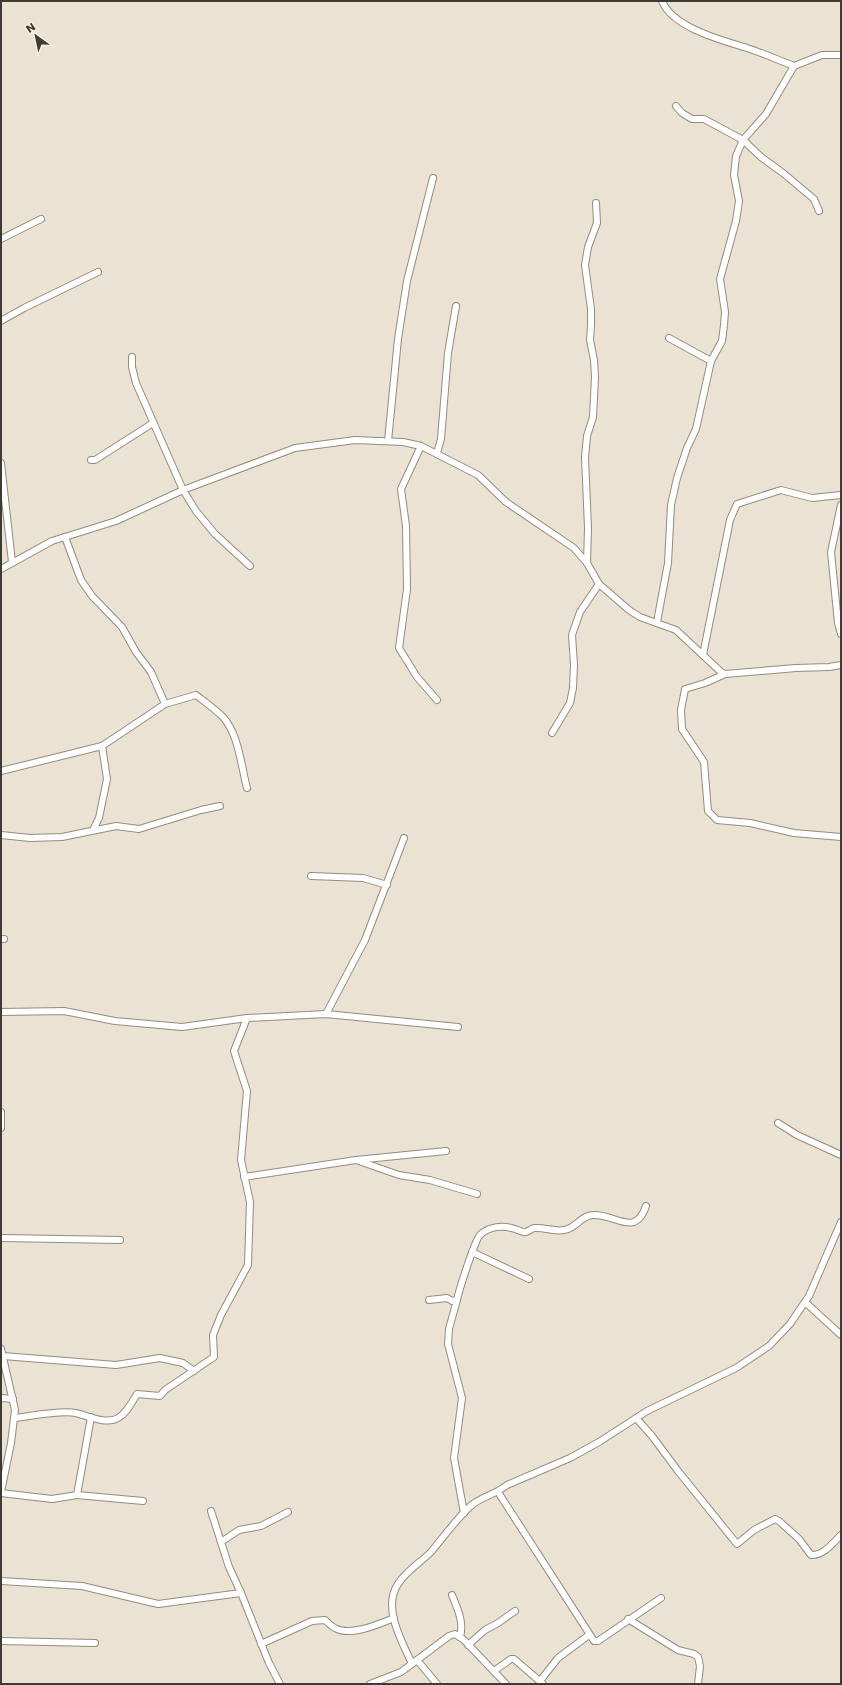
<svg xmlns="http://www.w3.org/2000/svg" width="842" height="1685" font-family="Poppins,sans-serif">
	<rect width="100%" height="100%" fill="#eae2d2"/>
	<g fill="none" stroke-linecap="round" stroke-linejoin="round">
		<defs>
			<g id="street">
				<path d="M662 1C673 28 722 40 747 48 763 53 778 60 794 66"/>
				<polyline points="676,106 682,113 692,119 704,119 743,140 761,157 783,173 814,199 819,211"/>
				<polyline points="1,239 41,219"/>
				<polyline points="1,321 24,308 98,272"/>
				<polyline points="669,338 711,361"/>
				<polyline points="132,357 132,367 136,383 183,490 196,511 215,534 250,566"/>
				<polyline points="388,441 398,339 407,281 433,178"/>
				<polyline points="421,446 401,489 406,526 407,589 399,648 417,677 437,700"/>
				<polyline points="437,453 441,439 448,353 456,306"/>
				<polyline points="91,460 95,460 153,423"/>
				<polyline points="1,463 12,562"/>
				<polyline points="841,505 831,552 838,623 841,634"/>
				<polyline points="65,537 81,580 92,596 122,627 136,652 151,672 165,704"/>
				<polyline points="587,563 588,528 585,457 587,436 593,417 595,377 594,360 590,340 591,325 591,309 585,265 588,247 597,223 596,203"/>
				<polyline points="1,569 52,541 116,521 183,490 295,448 355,440 403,442 421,446 478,475 506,502 574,548 587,563 599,584 629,610 640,617 676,630 721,672 725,674 796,668 829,667 841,665"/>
				<polyline points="657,622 668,563 671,505 677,478 687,448 696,429 711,361 722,341 724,325 725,312 720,279 736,221 739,201 734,175 736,156 743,140 766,114 794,66 822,55 841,55"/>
				<polyline points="703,655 730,520 737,504 781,490 812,498 841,495"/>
				<polyline points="725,674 705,683 685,689 681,710 682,729 704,762 708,811 717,820 750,823 794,833 841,837"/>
				<polyline points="552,733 570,703 573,688 574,665 572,635 580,612 599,584"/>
				<path d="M1 771 102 746 165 704 196 695C205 702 215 709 223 717 239 735 241 766 247 788"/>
				<polyline points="93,830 99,818 107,779 102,746"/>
				<polyline points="1,835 30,838 62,837 116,826 139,829 201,810 220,806"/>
				<polyline points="311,876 363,878 387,885"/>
				<polyline points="1,939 4,939"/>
				<polyline points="1,1012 64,1011 115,1021 182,1027 247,1018 326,1014 458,1027"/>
				<polyline points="326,1014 365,940 404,838"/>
				<polyline points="1,1112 1,1128"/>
				<polyline points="778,1123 797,1135 841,1155"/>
				<polyline points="359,1161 399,1175 430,1180 477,1194"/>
				<polyline points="244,1177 356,1160 446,1151"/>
				<polyline points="1,1238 120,1240"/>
				<polyline points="472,1252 529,1279"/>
				<polyline points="429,1300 447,1298 452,1301 457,1300 449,1329 448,1344 462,1398 454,1458 464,1513"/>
				<path d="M457 1300C459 1290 475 1240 480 1235 489 1226 503 1225 515 1229 518 1230 523 1233 526 1232 529 1231 531 1229 534 1228 544 1227 555 1232 564 1230 576 1229 581 1215 593 1215 616 1214 635 1238 646 1206"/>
				<polyline points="805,1302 841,1335"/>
				<polyline points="1,1349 15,1410 11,1443 1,1492"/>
				<polyline points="3,1356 116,1365 160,1358 183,1363 194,1371"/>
				<polyline points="1,1398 13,1399"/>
				<path d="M15 1418C32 1416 60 1410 76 1413 88 1416 107 1425 118 1418 127 1413 132 1402 137 1394L160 1396 165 1390 214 1357 213 1335 221 1315 248 1265 250 1202 241 1160 247 1091 234 1051 247 1018"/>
				<path d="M636 1418 652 1436 678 1471 737 1544 754 1530 775 1519 779 1521 799 1539 811 1555C823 1556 833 1543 841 1535"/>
				<polyline points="498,1492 594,1641 598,1641 661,1598"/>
				<polyline points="1,1493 52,1499 77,1495 91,1417"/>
				<polyline points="77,1495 143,1501"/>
				<polyline points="211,1511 229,1567 241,1593 269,1663 280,1684"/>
				<polyline points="221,1542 239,1530 261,1526 288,1512"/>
				<polyline points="1,1581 82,1586 158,1604 241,1593"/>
				<path d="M452 1595C458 1610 464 1622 460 1637"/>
				<polyline points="628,1619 678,1650 694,1654 698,1657 700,1666 698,1684"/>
				<polyline points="1,1641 95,1643"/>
				<path d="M261 1644 312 1621 325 1620C328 1623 331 1626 335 1628 350 1637 379 1624 394 1618"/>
				<polyline points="468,1645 485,1630 498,1623 515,1611"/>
				<polyline points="417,1660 437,1684"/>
				<path d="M412 1664C402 1641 382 1608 398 1584 406 1571 420 1563 431 1552 442 1539 460 1514 473 1504 484 1496 496 1494 507 1485L570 1458 599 1442 647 1411 736 1368 769 1346 790 1324 809 1296 841 1222"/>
				<polyline points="494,1671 511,1659 514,1659 543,1684"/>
				<polyline points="540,1681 558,1658 589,1635"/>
				<polyline points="370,1684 401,1672 449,1636 455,1634 464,1640 506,1684"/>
			</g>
		</defs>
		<use href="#street" stroke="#948c7e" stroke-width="8"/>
		<use href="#street" stroke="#fff" stroke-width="6"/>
	</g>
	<rect width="842" height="1685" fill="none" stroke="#3e3b34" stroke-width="4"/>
	<g transform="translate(36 36) rotate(327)" stroke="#f8efdf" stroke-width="3" paint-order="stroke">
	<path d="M0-3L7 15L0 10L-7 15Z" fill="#3e3b34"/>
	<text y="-6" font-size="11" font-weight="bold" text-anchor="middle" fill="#3e3b34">N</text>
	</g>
</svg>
